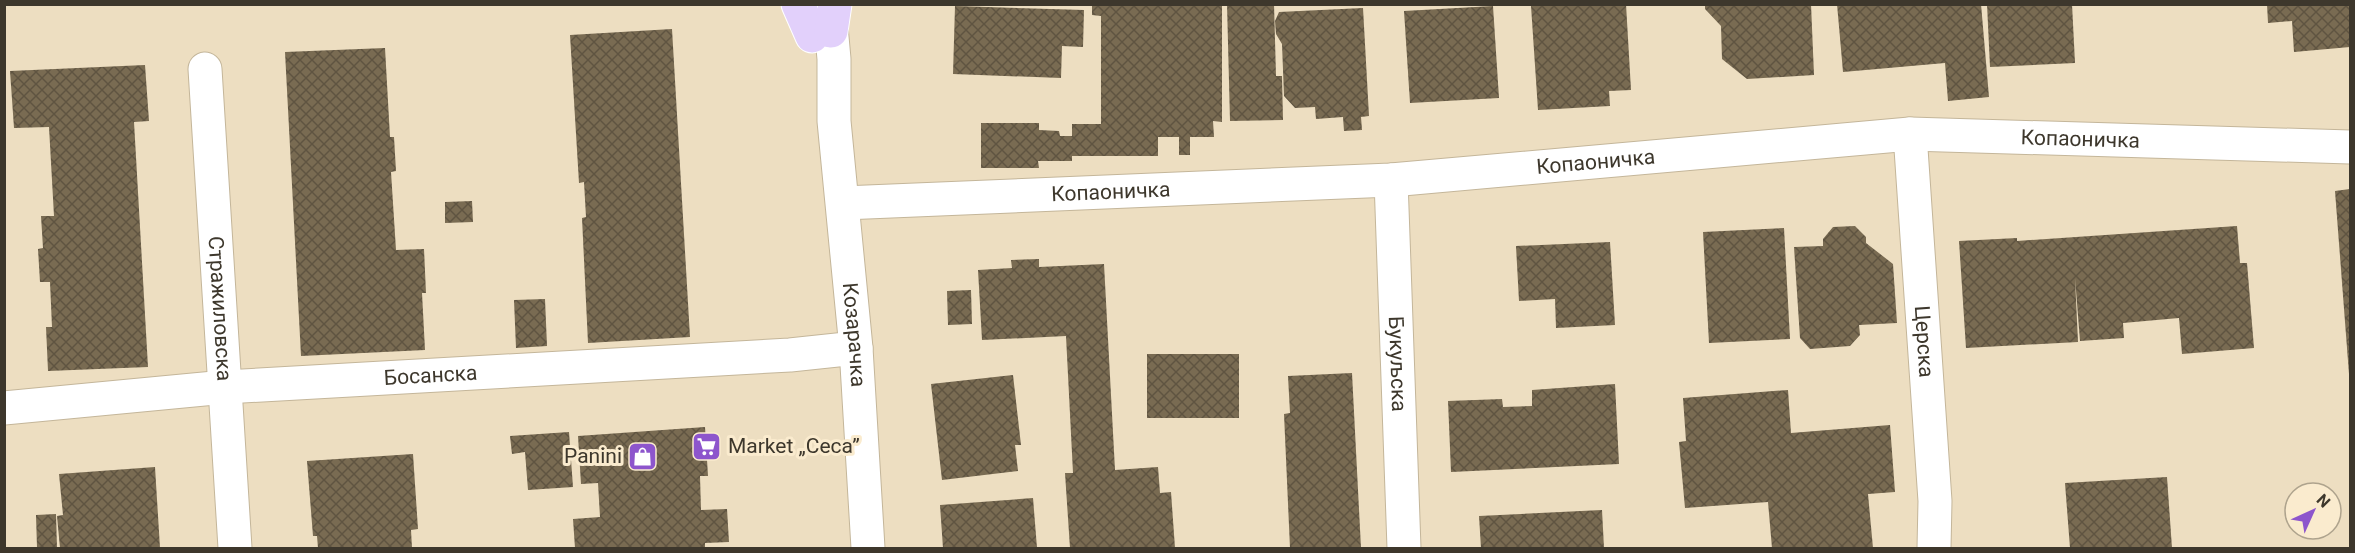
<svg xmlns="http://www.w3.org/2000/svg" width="2355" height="553" font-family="Roboto,sans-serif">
	<defs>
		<pattern id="building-cross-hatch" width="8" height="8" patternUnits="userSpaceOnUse" patternTransform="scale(1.5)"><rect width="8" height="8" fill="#796b52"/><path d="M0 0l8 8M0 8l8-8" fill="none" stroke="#5f5441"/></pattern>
	</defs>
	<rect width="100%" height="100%" fill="#eddec1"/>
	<g fill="url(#building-cross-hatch)">
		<polygon points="1092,4 1222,4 1222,122 1213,121 1214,137 1190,137 1190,155 1179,155 1179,137 1158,137 1158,156 1072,156 1072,161 1038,161 1039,168 981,168 981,123 1039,123 1039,130 1059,131 1060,136 1072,136 1072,124 1101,124 1101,16 1092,15"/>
		<polygon points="1227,4 1274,4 1276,76 1282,76 1283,120 1230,121"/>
		<polygon points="1555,4 1626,4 1631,90 1609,91 1610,106 1538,110 1531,6"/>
		<polygon points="1705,4 1811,4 1814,75 1747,79 1722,59 1721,26 1705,9"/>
		<polygon points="1837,4 1981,4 1989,97 1948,101 1945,63 1843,72"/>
		<polygon points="1987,4 2072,4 2075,63 1990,67"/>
		<polygon points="2267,4 2350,4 2350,47 2294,52 2292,21 2268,23"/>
		<polygon points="955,6 1084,10 1083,47 1062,46 1061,78 953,74"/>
		<polygon points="1493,6 1499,98 1410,103 1404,11"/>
		<polygon points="1363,8 1369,116 1361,117 1362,130 1344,131 1343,117 1316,119 1315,107 1295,108 1284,96 1282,44 1276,34 1275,21 1279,12"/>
		<polygon points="672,29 690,337 588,343 582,218 586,217 584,182 579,183 570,35"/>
		<polygon points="385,48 390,137 394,137 396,171 391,172 396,250 424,249 426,293 422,293 425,350 301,356 285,52"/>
		<polygon points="145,65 149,121 134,122 148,367 48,371 46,327 52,327 50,282 40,282 38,249 43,248 41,216 54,216 49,127 14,128 10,71"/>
		<polygon points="2350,189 2350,374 2349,374 2335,191"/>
		<polygon points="472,201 473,222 445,223 445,202"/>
		<polygon points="1855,226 1866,237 1866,243 1893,264 1897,323 1859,325 1860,335 1850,346 1810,349 1800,338 1794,247 1823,246 1823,239 1833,227"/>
		<polygon points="2237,226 2240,263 2247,263 2254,348 2182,354 2179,318 2123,323 2124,338 2080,341 2075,278 2078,342 1966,348 1959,241 2017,238 2017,241"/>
		<polygon points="1784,228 1790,339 1709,343 1703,232"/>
		<polygon points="1610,242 1615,325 1556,328 1555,299 1519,301 1516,246"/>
		<polygon points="1039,259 1039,267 1104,264 1115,470 1158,467 1160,493 1171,492 1175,548 1070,548 1065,473 1073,473 1066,336 982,340 978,270 1012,268 1011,260"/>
		<polygon points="971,290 972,324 948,325 947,291"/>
		<polygon points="545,299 547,346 516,348 514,300"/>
		<rect x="1147" y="354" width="92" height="64"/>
		<polygon points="1352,373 1361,548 1290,548 1284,414 1290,413 1288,376"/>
		<polygon points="1013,375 1021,445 1015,445 1018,471 942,480 931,384"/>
		<polygon points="1615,384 1619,464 1451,472 1448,401 1502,399 1503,407 1532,406 1532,390"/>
		<polygon points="1788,390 1791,433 1890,425 1895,492 1868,494 1873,548 1772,548 1768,502 1685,508 1679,442 1686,441 1683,398"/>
		<polygon points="705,427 708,476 700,476 701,510 727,509 729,542 705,543 705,548 575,548 573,519 600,517 598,483 581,484 578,436"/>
		<polygon points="569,432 573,487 528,490 525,452 512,454 510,436"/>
		<polygon points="413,454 418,529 411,530 412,548 318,548 317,536 313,536 307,461"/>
		<polygon points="155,467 160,548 60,548 57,516 63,515 59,474"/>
		<polygon points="2167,477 2172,548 2070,548 2065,483"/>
		<polygon points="1033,498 1037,548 943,548 940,505"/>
		<polygon points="1602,510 1604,548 1481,548 1479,516"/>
		<polygon points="56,514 57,548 37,548 36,515"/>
	</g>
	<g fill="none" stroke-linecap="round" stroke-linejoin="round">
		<defs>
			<g id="street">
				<path id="s1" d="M829 4 834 59V121L856 348 868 548"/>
				<path id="s2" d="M205 69 235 548"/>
				<path id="s3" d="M1910 134 1935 501 1934 548"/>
				<path id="s4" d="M1391 180 1404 548"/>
				<path id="s5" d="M843 203 1391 180 1910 134 2350 147"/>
				<path id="s6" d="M4 408 225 387 790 355 856 348"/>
			</g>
			<g id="primary">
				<polyline points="798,4 812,36"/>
				<polyline points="831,31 835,4"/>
			</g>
		</defs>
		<use href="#street" stroke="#c4b69a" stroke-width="35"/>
		<use href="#primary" stroke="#fff" stroke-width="35"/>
		<use href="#street" stroke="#fff" stroke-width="33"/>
		<use href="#primary" stroke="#e2d0fb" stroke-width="33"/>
	</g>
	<defs>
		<symbol id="supermarket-square" viewBox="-11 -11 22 22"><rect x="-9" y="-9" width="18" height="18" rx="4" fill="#8d55cc" stroke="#faebce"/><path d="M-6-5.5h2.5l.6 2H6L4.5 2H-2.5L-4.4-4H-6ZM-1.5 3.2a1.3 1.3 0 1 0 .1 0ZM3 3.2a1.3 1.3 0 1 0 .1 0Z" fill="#fff"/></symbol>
		<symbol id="shop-square" viewBox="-11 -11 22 22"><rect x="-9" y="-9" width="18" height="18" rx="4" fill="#8d55cc" stroke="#faebce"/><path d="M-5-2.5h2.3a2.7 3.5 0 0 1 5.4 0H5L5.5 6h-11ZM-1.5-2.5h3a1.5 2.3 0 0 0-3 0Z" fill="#fff"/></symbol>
	</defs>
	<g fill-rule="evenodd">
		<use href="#supermarket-square" x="690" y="430" width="33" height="33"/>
		<use href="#shop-square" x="626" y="440" width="33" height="33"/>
	</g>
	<g text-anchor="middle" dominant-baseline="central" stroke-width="6" stroke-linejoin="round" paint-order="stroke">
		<g font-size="21" fill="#3d372c" stroke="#faebce">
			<text stroke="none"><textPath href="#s5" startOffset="1240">Копаоничка</textPath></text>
			<text stroke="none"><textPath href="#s5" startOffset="754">Копаоничка</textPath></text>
			<text stroke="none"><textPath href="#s5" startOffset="268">Копаоничка</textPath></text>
			<text stroke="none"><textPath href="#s2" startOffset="240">Стражиловска</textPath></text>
			<text stroke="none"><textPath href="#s1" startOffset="332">Козарачка</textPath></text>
			<text stroke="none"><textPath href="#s3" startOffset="208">Церска</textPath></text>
			<text stroke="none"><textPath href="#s4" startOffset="184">Букуљска</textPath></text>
			<text stroke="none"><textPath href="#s6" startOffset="428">Босанска</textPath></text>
		</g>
		<g font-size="21" fill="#3d372c" stroke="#faebce" text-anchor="start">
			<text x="728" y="446">Market „Ceca”</text>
			<text x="622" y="456" text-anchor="end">Panini</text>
		</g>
	</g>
	<rect width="2355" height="553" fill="none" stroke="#3d372c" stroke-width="12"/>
	<g transform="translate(2313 511) rotate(45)"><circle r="28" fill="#faebce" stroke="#aea38d" stroke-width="1.5"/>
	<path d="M0-4.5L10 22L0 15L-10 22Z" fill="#8d55cc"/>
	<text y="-9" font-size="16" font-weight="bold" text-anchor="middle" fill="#3d372c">N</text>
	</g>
</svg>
